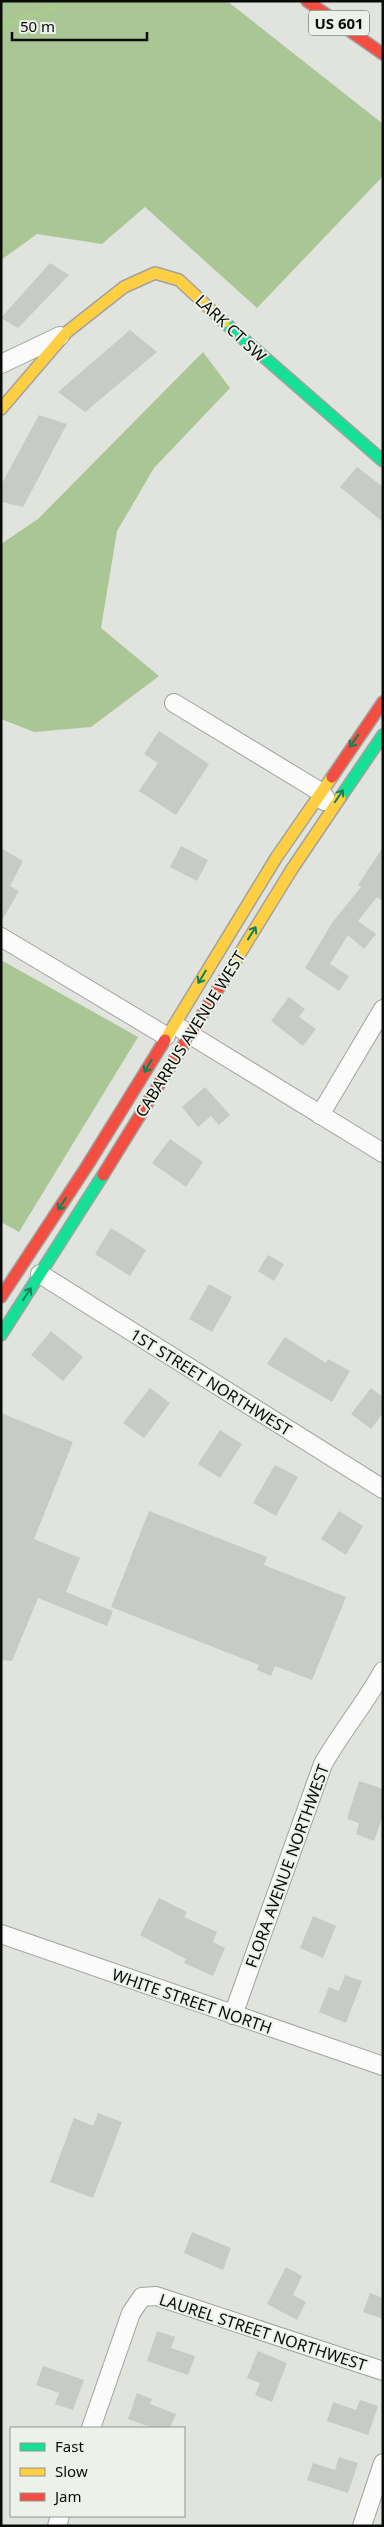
<svg xmlns="http://www.w3.org/2000/svg" width="384" height="2527" font-family="'Noto Sans',sans-serif">
	<rect width="100%" height="100%" fill="#e0e3de"/>
	<g fill="#aac694">
		<polygon points="1,1 227,1 383,124 383,176 257,308 145,207 102,244 37,234 1,260"/>
		<polygon points="203,352 230,388 154,468 117,531 101,628 159,676 91,727 34,732 1,719 1,544 38,519"/>
		<polygon points="1,960 138,1037 19,1232 1,1222"/>
	</g>
	<g fill="none" stroke-linecap="round" stroke-linejoin="round">
		<polyline stroke="#a8cc8d" stroke-width="5.5" points="1,25 56,7"/>
	</g>
	<g fill="#c8cac7">
		<polygon points="50,263 69,275 18,328 1,318"/>
		<polygon points="130,330 157,352 85,412 58,392"/>
		<polygon points="39,415 67,424 23,507 1,502 1,485"/>
		<polygon points="357,467 383,487 383,522 340,487"/>
		<polygon points="159,731 209,764 176,815 139,791 158,763 144,754"/>
		<polygon points="181,846 208,860 197,881 170,867"/>
		<polygon points="383,847 383,901 377,897 358,921 376,934 364,949 348,935 330,964 349,976 339,991 305,968 332,923 361,887 358,885"/>
		<polygon points="1,848 23,861 10,886 19,891 1,922"/>
		<polygon points="289,997 305,1009 299,1017 316,1029 303,1046 271,1021"/>
		<polygon points="205,1087 230,1115 219,1125 211,1116 198,1127 182,1107"/>
		<polygon points="170,1139 203,1162 186,1187 152,1163"/>
		<polygon points="111,1228 146,1250 130,1276 95,1254"/>
		<polygon points="268,1255 284,1264 274,1281 258,1271"/>
		<polygon points="209,1284 232,1297 212,1332 189,1319"/>
		<polygon points="51,1331 83,1357 63,1381 31,1355"/>
		<polygon points="285,1337 326,1363 328,1359 350,1371 332,1402 267,1364"/>
		<polygon points="150,1388 170,1403 144,1438 123,1423"/>
		<polygon points="371,1388 383,1397 383,1413 371,1429 351,1414"/>
		<polygon points="1,1413 73,1442 34,1539 80,1558 66,1592 113,1611 107,1626 38,1598 12,1661 1,1660"/>
		<polygon points="220,1430 242,1444 220,1478 198,1464"/>
		<polygon points="275,1465 298,1477 276,1516 253,1503"/>
		<polygon points="149,1511 267,1557 264,1565 346,1597 312,1680 275,1666 271,1676 257,1670 259,1665 111,1607"/>
		<polygon points="339,1511 363,1526 346,1555 321,1539"/>
		<polygon points="359,1781 383,1789 383,1815 374,1841 356,1834 359,1823 347,1819"/>
		<polygon points="159,1898 187,1912 184,1917 217,1932 213,1942 225,1948 213,1976 184,1963 186,1959 140,1935"/>
		<polygon points="313,1916 336,1926 323,1958 300,1948"/>
		<polygon points="345,1975 362,1981 346,2023 319,2012 329,1987 339,1991"/>
		<polygon points="98,2113 122,2122 93,2198 50,2182 74,2118 93,2126"/>
		<polygon points="192,2232 231,2248 223,2270 184,2253"/>
		<polygon points="286,2267 302,2276 293,2295 306,2302 297,2320 267,2304"/>
		<polygon points="370,2293 383,2298 383,2319 363,2312"/>
		<polygon points="157,2331 175,2337 171,2348 195,2356 188,2375 147,2361"/>
		<polygon points="258,2351 287,2363 272,2402 255,2395 260,2383 247,2378"/>
		<polygon points="43,2366 84,2380 73,2410 55,2404 59,2393 36,2385"/>
		<polygon points="137,2393 152,2399 150,2404 176,2414 170,2428 153,2428 128,2419"/>
		<polygon points="360,2400 378,2406 368,2435 327,2421 333,2402 356,2410"/>
		<polygon points="339,2457 358,2463 348,2493 307,2480 313,2463 335,2470"/>
	</g>
	<g fill="none" stroke-linecap="round" stroke-linejoin="round">
		<defs>
			<g id="street">
				<polyline points="1,364 60,336"/>
				<polyline points="174,703 319,791 325,797 324,801"/>
				<polyline points="1,937 166,1036"/>
				<polyline points="181,1029 383,1153"/>
				<polyline points="320,1115 383,1009"/>
				<polyline points="40,1274 383,1489"/>
				<polyline points="1,1934 383,2066"/>
				<path d="M233 2015 323 1764C341 1732 365 1704 383 1671"/>
				<polyline points="91,2428 131,2313 142,2297 156,2296 383,2371"/>
				<polyline points="57,2526 60,2516"/>
				<polyline points="362,2526 383,2463"/>
			</g>
			<g id="fast">
				<polyline points="224,322 383,461"/>
				<polyline points="340,798 383,735"/>
				<polyline points="1,1335 103,1175"/>
			</g>
			<g id="slow">
				<polyline points="1,409 67,332 124,287 155,273 179,280 224,322"/>
				<polyline points="223,981 292,869 340,798"/>
				<polyline points="165,1040 276,858 332,777"/>
			</g>
			<g id="jam">
				<polyline points="307,1 383,54"/>
				<polyline points="332,777 383,702"/>
				<polyline points="103,1175 223,981"/>
				<polyline points="1,1297 87,1166 165,1040"/>
			</g>
		</defs>
		<use href="#street" stroke="#a1a39f" stroke-width="20"/>
		<use href="#fast" stroke="#a1a39f" stroke-width="14"/>
		<use href="#slow" stroke="#a1a39f" stroke-width="14"/>
		<use href="#jam" stroke="#a1a39f" stroke-width="14"/>
		<use href="#street" stroke="#fafbfa" stroke-width="18"/>
		<use href="#fast" stroke="#16e098" stroke-width="11"/>
		<use href="#slow" stroke="#ffcf43" stroke-width="11"/>
		<use href="#jam" stroke="#f24e42" stroke-width="11"/>
	</g>
	<defs><path id="oneway-shaft" d="M-6 0H5M1.5-3L5.5 0L1.5 3" fill="none" stroke-width="1.6" stroke-linecap="round" stroke-linejoin="round" transform="scale(1.25)"/></defs>
	<g stroke="#118158">
		<use href="#oneway-shaft" transform="translate(354 741) rotate(125)"/>
		<use href="#oneway-shaft" transform="translate(339 796) rotate(-56)"/>
		<use href="#oneway-shaft" transform="translate(252 933) rotate(-58)"/>
		<use href="#oneway-shaft" transform="translate(202 977) rotate(121)"/>
		<use href="#oneway-shaft" transform="translate(148 1066) rotate(121)"/>
		<use href="#oneway-shaft" transform="translate(62 1204) rotate(122)"/>
		<use href="#oneway-shaft" transform="translate(27 1294) rotate(-57)"/>
	</g>
	<g text-anchor="middle" dominant-baseline="central" stroke-width="4" stroke-linejoin="round" paint-order="stroke">
		<rect fill="#ecf2e9" stroke="#4e514c" stroke-width="1" x="309" y="10.5" width="60" height="25" rx="4"/>
		<g font-size="15" font-weight="bold" fill="#0a0c09">
			<text x="339" y="23">US 601</text>
		</g>
		<g font-size="16" fill="#0a0c09" stroke="#ecf2e9">
			<text transform="translate(231 328) rotate(43)">LARK CT SW</text>
			<text transform="translate(190 1034) rotate(-58)">CABARRUS AVENUE WEST</text>
			<text transform="translate(211 1382) rotate(32)">1ST STREET NORTHWEST</text>
			<text transform="translate(287 1866) rotate(-70)">FLORA AVENUE NORTHWEST</text>
			<text transform="translate(192 2001) rotate(19)">WHITE STREET NORTH</text>
			<text transform="translate(263 2332) rotate(18)">LAUREL STREET NORTHWEST</text>
		</g>
	</g>
	<rect width="384" height="2527" fill="none" stroke="#0a0c09" stroke-width="5"/>
	<rect x="10" y="2427" width="175" height="90" fill="#ecf2e9" stroke="#92968f"/>
	<rect x="20" y="2443" width="25" height="8" fill="#16e098" stroke="#92968f"/>
	<text x="55" y="2452" font-size="15" fill="#0a0c09">Fast</text>
	<rect x="20" y="2468" width="25" height="8" fill="#ffcf43" stroke="#92968f"/>
	<text x="55" y="2477" font-size="15" fill="#0a0c09">Slow</text>
	<rect x="20" y="2493" width="25" height="8" fill="#f24e42" stroke="#92968f"/>
	<text x="55" y="2502" font-size="15" fill="#0a0c09">Jam</text>
	<path d="M12 32v8h135v-8" fill="none" stroke="#0a0c09" stroke-width="2.5"/>
	<text x="20" y="32" font-size="15" fill="#0a0c09" stroke="#ecf2e9" stroke-width="4" paint-order="stroke">50 m</text>
</svg>
